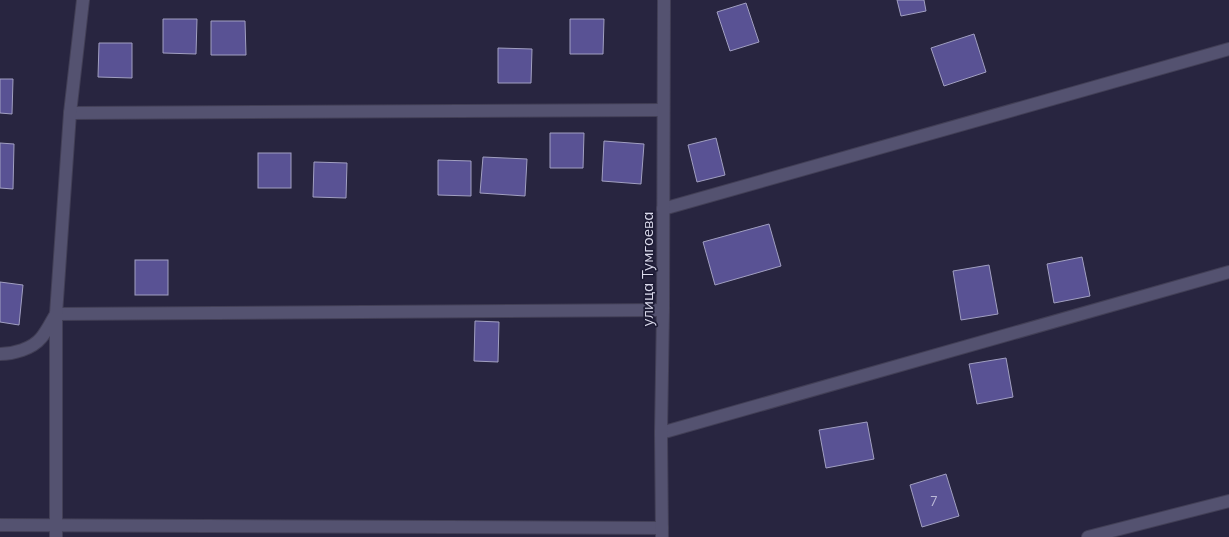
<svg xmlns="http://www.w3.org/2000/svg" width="1229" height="537" font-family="Mulish,sans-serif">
	<rect width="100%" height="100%" fill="#282540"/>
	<g fill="#595294" stroke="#a19fc1">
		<polygon points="897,0 924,0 926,11 901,16"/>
		<polygon points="746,3 759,42 730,51 717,12"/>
		<polygon points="163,19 197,19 196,54 163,53"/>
		<polygon points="570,19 604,19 603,54 570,54"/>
		<polygon points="211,21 245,21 246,55 211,55"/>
		<polygon points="974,34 986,72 944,86 931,48"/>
		<polygon points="99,43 132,43 132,78 98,77"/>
		<polygon points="498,48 532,49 531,83 498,83"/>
		<polygon points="0,79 13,79 12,114 0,113"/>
		<polygon points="550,133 584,133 583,168 550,168"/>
		<polygon points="716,138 725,175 697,182 688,145"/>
		<polygon points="604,141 644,144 641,184 602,181"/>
		<polygon points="0,143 14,144 13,189 0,188"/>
		<rect x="258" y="153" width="33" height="35"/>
		<polygon points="483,157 527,159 525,196 480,193"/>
		<polygon points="438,160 471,161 471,196 438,195"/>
		<polygon points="314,162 347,163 346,198 313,197"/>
		<polygon points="769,224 781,266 715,285 703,242"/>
		<polygon points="1082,257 1090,296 1054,303 1047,264"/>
		<rect x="135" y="260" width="33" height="35"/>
		<polygon points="989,265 998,314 961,320 953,271"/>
		<polygon points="0,282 23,285 19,325 0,322"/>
		<polygon points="475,321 499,322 498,362 474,361"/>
		<polygon points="1006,358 1013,397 977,404 969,364"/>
		<polygon points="867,422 874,459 826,468 819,430"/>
		<polygon points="946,474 959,516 922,527 910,485"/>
	</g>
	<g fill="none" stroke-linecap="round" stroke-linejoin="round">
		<defs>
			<g id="minor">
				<polyline points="70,113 663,110"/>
				<polyline points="663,209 1229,49"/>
				<path d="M0 354C13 354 32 349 41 338 47 331 51 322 56 314L663 310"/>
				<polyline points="661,433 1229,272"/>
				<polyline points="0,525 662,528"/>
				<polyline points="56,537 56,314 70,113 83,0"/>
				<polyline points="662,537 661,433 663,310 664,0"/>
				<polyline points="1088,537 1229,501"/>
			</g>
		</defs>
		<use href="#minor" stroke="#423f56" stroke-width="14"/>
		<use href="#minor" stroke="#545270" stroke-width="12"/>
	</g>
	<g text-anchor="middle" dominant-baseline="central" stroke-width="3.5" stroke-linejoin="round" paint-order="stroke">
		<g font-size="13" fill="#bbb9d7">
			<text x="934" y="501">7</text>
		</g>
		<g font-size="15" fill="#dcdbed" stroke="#1e1c36">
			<text transform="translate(647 269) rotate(-90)">улица Тумгоева</text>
		</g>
	</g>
</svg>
